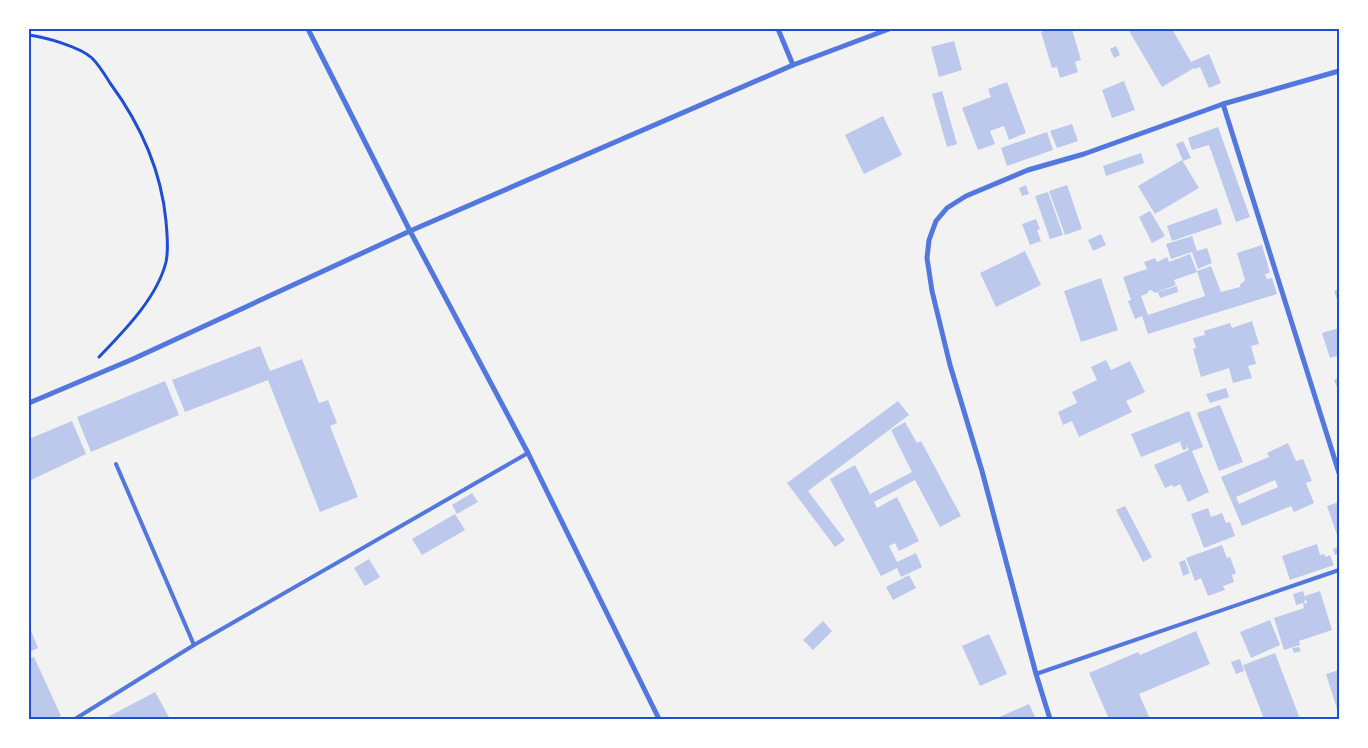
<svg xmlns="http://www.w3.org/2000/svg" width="1368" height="748" font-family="'PT Sans',sans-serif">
	<rect width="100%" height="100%" fill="#f2f2f2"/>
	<g fill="#bdc9ec" fill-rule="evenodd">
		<polygon points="1051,29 1072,29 1081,60 1075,62 1078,72 1060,78 1057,67 1052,68 1041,32"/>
		<polygon points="1128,29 1172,29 1191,62 1209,54 1221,83 1209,88 1200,67 1195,69 1194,68 1162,87"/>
		<polygon points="954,41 962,70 939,77 931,47"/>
		<polygon points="1116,46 1120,55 1114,58 1110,49"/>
		<polygon points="1124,81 1135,110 1112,118 1102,90"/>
		<polygon points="1007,82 1026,133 1009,140 1004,126 990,131 995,144 978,150 962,108 991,97 988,89"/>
		<polygon points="942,91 957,144 947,147 932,94"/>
		<polygon points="883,116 902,155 864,174 845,135"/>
		<polygon points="1072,124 1078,141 1057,148 1050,131"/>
		<polygon points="1218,127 1250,217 1236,222 1209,145 1192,150 1188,138"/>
		<polygon points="1047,132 1053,150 1007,166 1001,148"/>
		<polygon points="1183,141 1191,158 1183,161 1176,144"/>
		<polygon points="1141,153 1144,163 1106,176 1103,166"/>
		<polygon points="1182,160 1199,188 1155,214 1138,186"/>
		<polygon points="1026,185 1029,194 1022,196 1019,188"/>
		<polygon points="1067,185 1082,229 1065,235 1049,191"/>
		<polygon points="1048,192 1063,235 1050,239 1035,196"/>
		<polygon points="1217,208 1222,224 1172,241 1167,226"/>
		<polygon points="1150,211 1165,236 1152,243 1139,217"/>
		<polygon points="1036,219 1040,229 1037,230 1041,241 1030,245 1022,224"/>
		<polygon points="1101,234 1106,245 1093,251 1088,240"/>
		<polygon points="1192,236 1197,251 1207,248 1212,263 1198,269 1192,252 1171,259 1166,244"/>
		<polygon points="1262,245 1270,273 1265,274 1267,279 1272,278 1277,294 1148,334 1142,316 1135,319 1128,301 1131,300 1123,277 1147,269 1144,262 1155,258 1157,262 1167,257 1169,262 1190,254 1197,272 1174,280 1176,285 1155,293 1151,290 1148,291 1148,293 1141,296 1148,315 1205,296 1197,271 1211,266 1221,292 1240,287 1240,285 1245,280 1237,253"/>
		<polygon points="1025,251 1041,285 996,307 980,273"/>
		<polygon points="1101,278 1118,330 1081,342 1064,291"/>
		<polygon points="1177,286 1178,292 1160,298 1158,292"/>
		<polygon points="1339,289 1339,305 1334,291"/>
		<polygon points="1252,321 1259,344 1251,346 1256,364 1248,366 1252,378 1233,383 1229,368 1201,377 1193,349 1196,348 1193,338 1205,335 1204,331 1230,323 1232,328"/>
		<polygon points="1339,328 1339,355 1330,358 1322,333"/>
		<polygon points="260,346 270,371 302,359 319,403 328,400 337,423 330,426 358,497 320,512 268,380 185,412 172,380"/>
		<polygon points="1106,360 1111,370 1130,361 1145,392 1126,401 1132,412 1079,437 1072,421 1063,425 1058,412 1077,403 1072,392 1097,380 1091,367"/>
		<polygon points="1339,378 1339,392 1334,380"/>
		<polygon points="165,381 179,415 91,452 77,417"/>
		<polygon points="1226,388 1229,397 1210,403 1206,394"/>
		<polygon points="898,401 909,415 808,491 845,540 835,547 787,483"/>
		<polygon points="1220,405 1243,462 1219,471 1197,413"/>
		<polygon points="1189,411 1203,447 1192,451 1209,492 1188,502 1180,484 1174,487 1172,485 1165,488 1154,465 1189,450 1186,445 1187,449 1183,450 1180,442 1184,440 1141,457 1131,434"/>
		<polygon points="72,421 86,454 29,481 29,439"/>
		<polygon points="905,422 917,443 921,441 961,516 940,527 915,480 874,502 870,494 912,472 891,430"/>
		<path d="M1288 443 1296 461 1303 459 1312 481 1306 483 1314 503 1294 512 1291 506 1242 526 1221 477 1269 457 1267 453ZM1275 480 1278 487 1239 504 1236 497Z"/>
		<polygon points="855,465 877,508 897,497 919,541 899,551 895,543 889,546 897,562 916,553 922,567 901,577 897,568 881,576 830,479"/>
		<polygon points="472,493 478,502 457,514 452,505"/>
		<polygon points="1339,502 1339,534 1337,535 1327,506"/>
		<polygon points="1125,506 1152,557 1143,562 1116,510"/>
		<polygon points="1208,508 1211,517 1222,513 1226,523 1230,522 1235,536 1204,548 1191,514"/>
		<polygon points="455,514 465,530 422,555 412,539"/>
		<polygon points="1317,544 1320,555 1324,554 1326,557 1330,555 1334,565 1290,580 1282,556"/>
		<polygon points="1222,545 1227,558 1230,557 1236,573 1232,575 1234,582 1223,586 1225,590 1208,596 1201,578 1195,581 1186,558"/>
		<polygon points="1339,547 1339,553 1335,555 1333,549"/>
		<polygon points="369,559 380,577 365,586 354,568"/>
		<polygon points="1185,560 1190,573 1183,576 1179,562"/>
		<polygon points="909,575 916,588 893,600 886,587"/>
		<polygon points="1303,591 1306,600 1304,601 1305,604 1307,603 1305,596 1320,591 1332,630 1299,641 1300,645 1284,650 1274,618 1304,608 1303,603 1296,605 1293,594"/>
		<polygon points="1270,620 1280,645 1251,658 1240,632"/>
		<polygon points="823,621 832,631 813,650 803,640"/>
		<polygon points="29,626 38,648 29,652"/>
		<polygon points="1196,631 1210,664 1139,694 1150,719 1109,719 1089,673 1138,652 1140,655"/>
		<polygon points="989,634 1007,674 980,686 962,646"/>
		<polygon points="1299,647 1301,651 1294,653 1292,648"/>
		<polygon points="1275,653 1300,719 1264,719 1243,665"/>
		<polygon points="34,657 61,716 54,719 29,719 29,659"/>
		<polygon points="1240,659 1244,671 1236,674 1231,662"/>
		<polygon points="1339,670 1339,715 1326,674"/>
		<polygon points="155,692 170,719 104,719"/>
		<polygon points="1029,704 1036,719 995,719"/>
	</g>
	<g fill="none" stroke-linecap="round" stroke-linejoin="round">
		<path stroke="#1d4ed8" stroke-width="3" d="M29 35C45 37 80 47 92 58 99 65 105 75 110 83 141 125 161 169 166 221 167 235 169 248 166 262 157 298 124 331 99 357"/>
		<g stroke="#5277de" stroke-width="4">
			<polyline points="116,464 194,645"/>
			<polyline points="1036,674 1339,570"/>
			<polyline points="75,719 194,645 528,453"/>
		</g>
		<g stroke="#5277de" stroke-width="5">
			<polyline points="308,29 410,231 528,453 659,719"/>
			<polyline points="778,29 793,65"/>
			<polyline points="1223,104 1339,473"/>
			<polyline points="29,403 133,359 410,231 793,65 889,29"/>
			<polyline points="1050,719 1036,674 982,471 950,365 932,291 927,258 929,240 936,221 947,208 966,196 1028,170 1084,154 1223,104 1339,71"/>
		</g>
	</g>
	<rect width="1368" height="748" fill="none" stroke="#ffffff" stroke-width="60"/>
	<rect x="30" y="30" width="1308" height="688" fill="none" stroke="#1d4ed8" stroke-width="2"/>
</svg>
